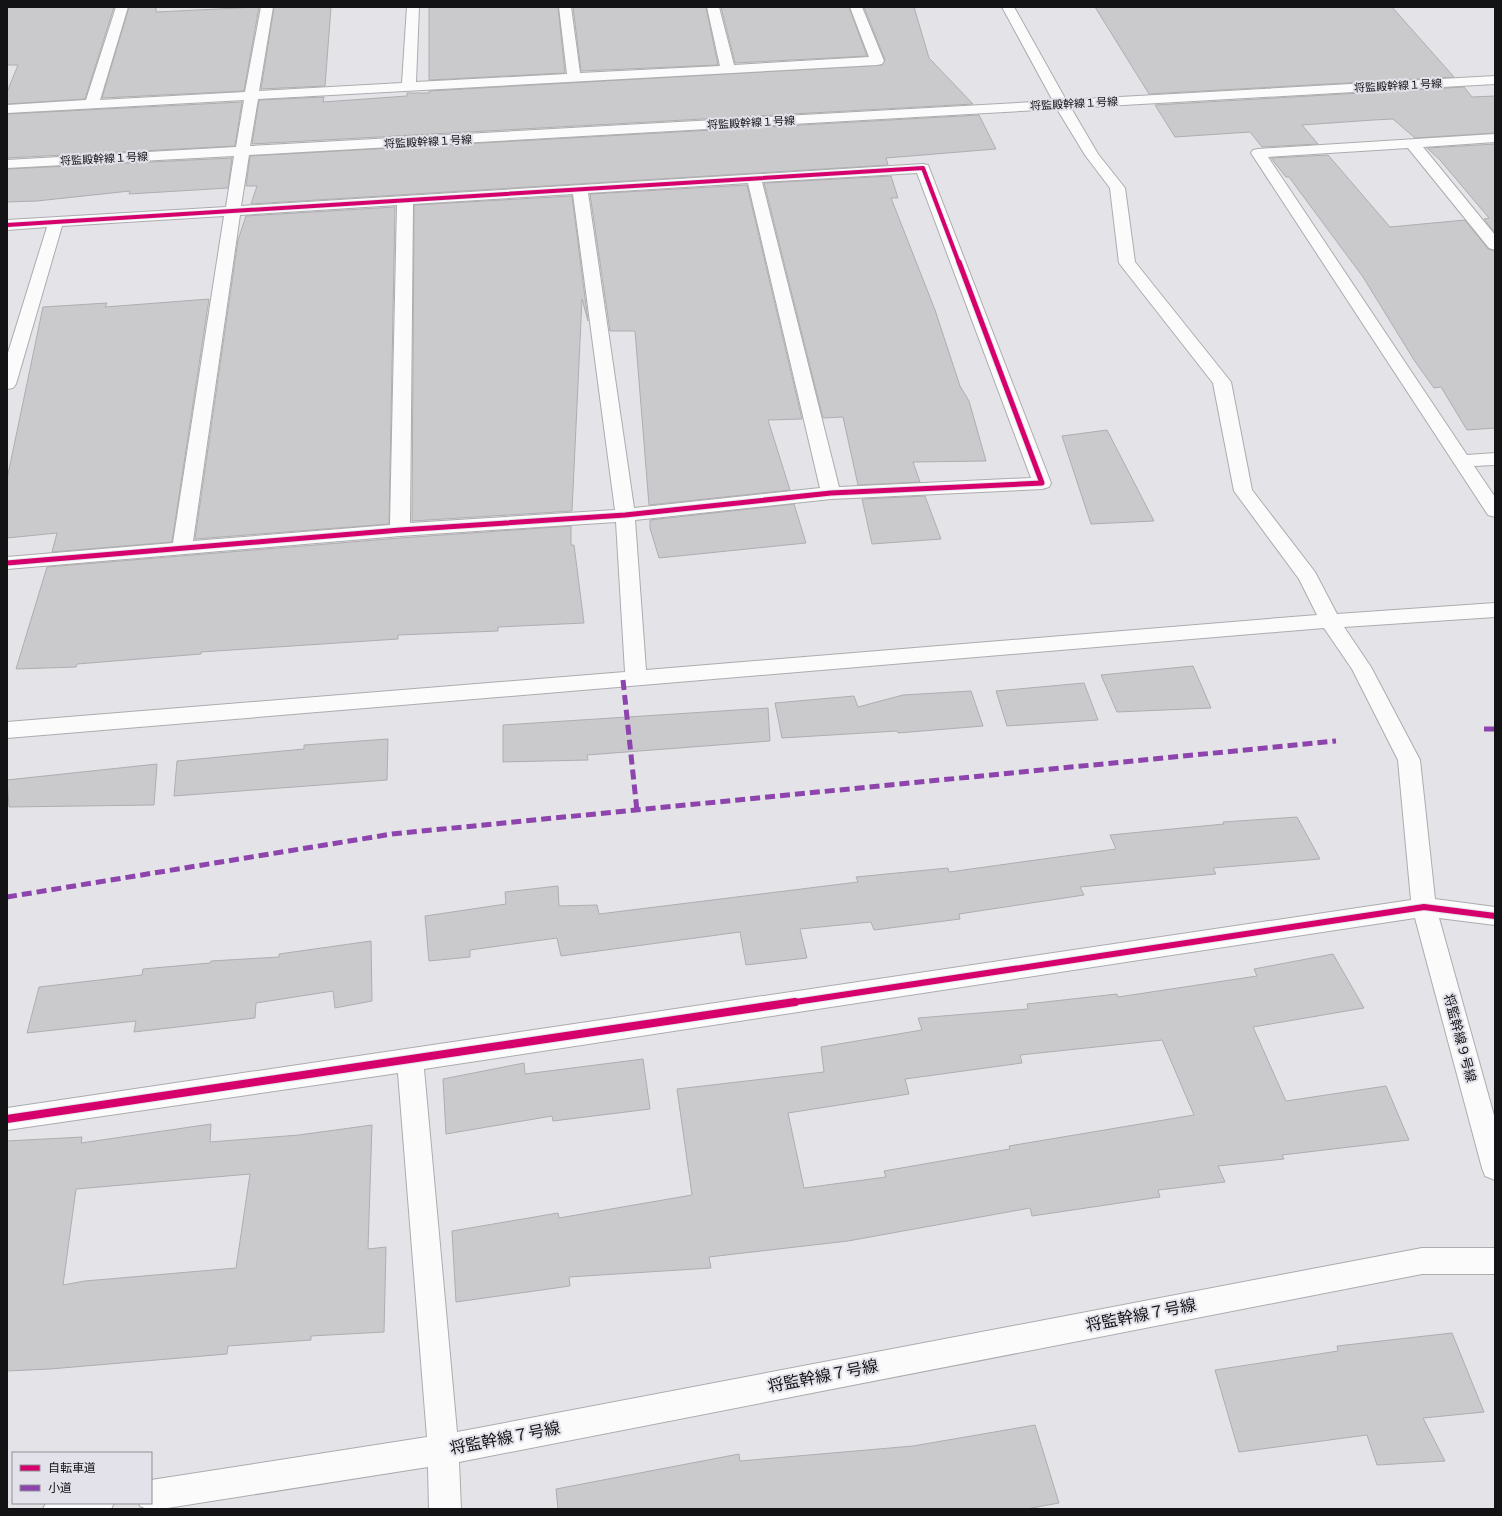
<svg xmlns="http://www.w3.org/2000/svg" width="1502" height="1516" font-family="'Fira Sans Condensed','Noto Sans JP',sans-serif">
	<rect width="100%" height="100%" fill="#e4e4e8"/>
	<g fill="#cacacd" stroke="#aeaeb1" fill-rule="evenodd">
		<polygon points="7,7 114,7 85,99 7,104 7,92 18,65 7,65"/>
		<polygon points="129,7 156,7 156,12 259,7 244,91 102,98"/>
		<polygon points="274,7 331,7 325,86 261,89"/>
		<polygon points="429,7 558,7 565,73 429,80"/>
		<polygon points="573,7 706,7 718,65 581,71"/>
		<polygon points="721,7 849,7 867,56 735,63"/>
		<polygon points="864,7 914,7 929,58 973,104 252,144 259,100 324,97 323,102 407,96 407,93 429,93 429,91 882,65 885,60"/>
		<polygon points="1095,7 1392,7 1454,77 1149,94"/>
		<polygon points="1464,87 1472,97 1495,96 1495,133 1415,138 1393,119 1373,120 1302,125 1318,144 1262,147 1250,132 1175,137 1155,105"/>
		<polygon points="242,102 235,146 7,158 7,114"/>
		<polygon points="979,115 996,149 886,158 888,165 251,204 257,186 246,186 250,156"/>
		<polygon points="1495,144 1495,233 1484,219 1489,218 1440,160 1427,148"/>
		<polygon points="1328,155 1390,227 1465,220 1488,249 1495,251 1495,428 1467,430 1441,387 1434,388 1414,360 1363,277 1289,177 1286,177 1271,158"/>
		<polygon points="232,158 228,188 129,194 130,191 37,201 7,202 7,169"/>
		<polygon points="891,176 898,198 891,198 935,310 960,386 969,401 986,461 913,462 920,482 858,485 843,417 823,418 764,183"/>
		<polygon points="747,185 802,419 768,420 790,490 649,505 635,331 610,331 590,194"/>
		<polygon points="572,196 588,321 582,299 572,511 412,521 414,205"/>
		<polygon points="395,207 389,524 195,539 238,240 246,216"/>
		<polygon points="209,299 172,542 52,552 57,533 7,538 7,479 43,307 107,303 105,307"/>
		<polygon points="1107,430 1154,521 1091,524 1062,436"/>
		<polygon points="925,496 941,539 872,544 862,499"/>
		<polygon points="794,504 806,543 659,558 650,528 650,520"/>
		<polygon points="571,526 571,545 574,545 584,623 498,627 498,631 398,635 398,639 201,652 201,654 77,664 76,667 16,669 47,567 400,538"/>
		<polygon points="1193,666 1211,708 1117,712 1101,675"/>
		<polygon points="1084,683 1098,720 1007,726 996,691"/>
		<polygon points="971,691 983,726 898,733 897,731 782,738 775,703 854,696 858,707 903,695"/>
		<polygon points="768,708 770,741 587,755 588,760 503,762 503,725"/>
		<polygon points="388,739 387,780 174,796 177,761 304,749 304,745"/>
		<polygon points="157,764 154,805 9,807 7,780"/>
		<polygon points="1297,817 1320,859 1213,868 1216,874 1080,887 1084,895 959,914 960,919 874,930 871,922 800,929 807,958 746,965 740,932 561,956 557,938 470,950 470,957 429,961 425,916 506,904 505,892 558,886 559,906 597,905 599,914 858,882 856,877 948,868 949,872 1116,849 1110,835 1224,824 1223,822"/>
		<polygon points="371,941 372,1001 335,1008 333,991 256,1003 255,1018 134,1032 136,1021 27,1033 39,987 142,975 143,969 210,963 211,961 279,957 279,954"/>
		<path d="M1333 954 1364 1008 1253 1027 1286 1101 1386 1086 1409 1140 1282 1155 1284 1159 1218 1166 1225 1182 1158 1190 1160 1197 1032 1216 1030 1208 848 1241 709 1257 711 1268 569 1277 570 1286 456 1302 452 1231 558 1213 559 1218 692 1195 677 1089 824 1072 821 1047 922 1030 918 1018 1028 1009 1027 1004 1117 994 1118 997 1257 976 1254 969ZM1162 1040 1194 1115 1009 1146 1010 1149 884 1171 886 1177 804 1188 788 1113 909 1094 905 1079 1022 1063 1020 1055Z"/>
		<polygon points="643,1059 650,1109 553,1121 552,1116 446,1134 443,1079 524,1063 525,1074"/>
		<path d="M211 1124 210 1142 299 1135 372 1125 368 1249 386 1247 384 1332 311 1336V1340L228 1346 227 1354 50 1369 7 1371V1141L82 1137 81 1143ZM250 1174 236 1268 85 1281 63 1285 76 1189Z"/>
		<polygon points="1452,1333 1484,1412 1423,1418 1445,1461 1377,1465 1367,1435 1239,1452 1215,1370 1338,1351 1337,1346"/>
		<polygon points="1035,1425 1059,1503 1026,1509 558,1509 556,1489 739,1454 740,1461 913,1446"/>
	</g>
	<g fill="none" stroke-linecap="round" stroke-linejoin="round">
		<defs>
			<g id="minor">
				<path d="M116 7H128L100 100 245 92 261 7H273L259 91 402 83 407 7H419L416 82 567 74 559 7H571L580 73 720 66 707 7H719L734 65 869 57 850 7H862L884 61 882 64 877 65 258 99 250 146 1053 101 1002 7H1014L1066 100 1495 76V84L1071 108 1098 154 1125 188 1135 262 1231 382 1252 490 1315 572 1337 614 1495 603V617L1344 627 1371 667 1420 760 1435 899 1495 907V925L1439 918 1495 1119V1180L1485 1176 1482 1168 1415 918 424 1069 457 1432 1422 1248H1495V1274H1422L459 1462 461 1509H429L428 1467 161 1509H147L140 1506 139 1503H151V1480L427 1437 398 1073 7 1130V1108L1411 900 1398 760 1352 669 1324 628 7 738V722L625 672 616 522 400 536 7 569V557L173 543 224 216 62 226 16 384 13 388 7 389V356L47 227 7 230V220L226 207 234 156 7 168V160L236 147 244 100 7 113V105L86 100ZM1057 109 1085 155 1110 188 1119 263 1213 383 1234 491 1299 579 1317 615 646 670 635 520 831 499 1042 489 1049 487 1051 483 928 165 923 164 241 206 249 155ZM917 173 1031 478 839 487 762 182ZM748 183 820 488 634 508 588 193ZM573 194 615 510 410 523 413 204ZM397 205 390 525 193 541 240 215Z"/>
				<polygon points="1495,134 1495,142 1423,147 1495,235 1495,250 1489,248 1408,148 1268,157 1467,455 1495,453 1495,465 1474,466 1495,497 1495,517 1488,515 1251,153 1253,150 1258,149"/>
				<polygon points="46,1503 114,1503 111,1509 43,1509"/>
			</g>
		</defs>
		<use href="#minor" stroke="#acacaf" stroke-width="2"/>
		<use href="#minor" fill="#fbfbfc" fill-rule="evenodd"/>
		<g stroke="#8e44ad" stroke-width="5" stroke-dasharray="10 5" stroke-linecap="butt">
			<polyline points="623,680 637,811"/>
			<polyline points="1484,729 1495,729"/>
			<polyline points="7,897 392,834 1336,741"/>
		</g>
		<defs>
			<polyline id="cycleway-far3" points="7,225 923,168 959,263"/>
			<polyline id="cycleway-far2" points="7,563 400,530 625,515 831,493 1042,483 959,262"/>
			<polyline id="cycleway-far1" points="789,1003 1424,907 1495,916"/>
			<polyline id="cycleway" points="7,1119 795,1002"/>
		</defs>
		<use href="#cycleway-far3" stroke="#e3e2ea" stroke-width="5.5"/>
		<use href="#cycleway-far2" stroke="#e3e2ea" stroke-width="7"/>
		<use href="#cycleway-far1" stroke="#e3e2ea" stroke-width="8"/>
		<use href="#cycleway" stroke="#e3e2ea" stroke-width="10"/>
		<use href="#cycleway-far3" stroke="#d6006c" stroke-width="4"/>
		<use href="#cycleway-far2" stroke="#d6006c" stroke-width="5"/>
		<use href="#cycleway-far1" stroke="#d6006c" stroke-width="6"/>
		<use href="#cycleway" stroke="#d6006c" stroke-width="8"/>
	</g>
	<g text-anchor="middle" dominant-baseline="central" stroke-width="4" stroke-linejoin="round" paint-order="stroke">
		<g font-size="11" fill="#131215" stroke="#e3e2ea">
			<text transform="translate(1398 86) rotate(-3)">将監殿幹線１号線</text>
			<text transform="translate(1074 104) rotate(-3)">将監殿幹線１号線</text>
			<text transform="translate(751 123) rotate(-3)">将監殿幹線１号線</text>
			<text transform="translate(428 142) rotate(-3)">将監殿幹線１号線</text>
			<text transform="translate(104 159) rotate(-3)">将監殿幹線１号線</text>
		</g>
		<g font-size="13" fill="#131215" stroke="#e3e2ea">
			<text transform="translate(1460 1038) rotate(75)">将監幹線９号線</text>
		</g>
		<g font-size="16" fill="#131215" stroke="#e3e2ea">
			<text transform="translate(1141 1315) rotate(-11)">将監幹線７号線</text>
			<text transform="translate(823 1376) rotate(-11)">将監幹線７号線</text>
			<text transform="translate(505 1438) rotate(-11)">将監幹線７号線</text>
		</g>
	</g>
	<rect width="1502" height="1516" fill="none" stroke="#131215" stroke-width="16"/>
	<rect x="12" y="1452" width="140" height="52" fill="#e3e2ea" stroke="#908f95"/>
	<rect x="20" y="1465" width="20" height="6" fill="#d6006c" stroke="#908f95"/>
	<text x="48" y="1472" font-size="12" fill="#131215">自転車道</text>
	<rect x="20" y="1485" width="20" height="6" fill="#8e44ad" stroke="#908f95"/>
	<text x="48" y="1492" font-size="12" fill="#131215">小道</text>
</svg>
